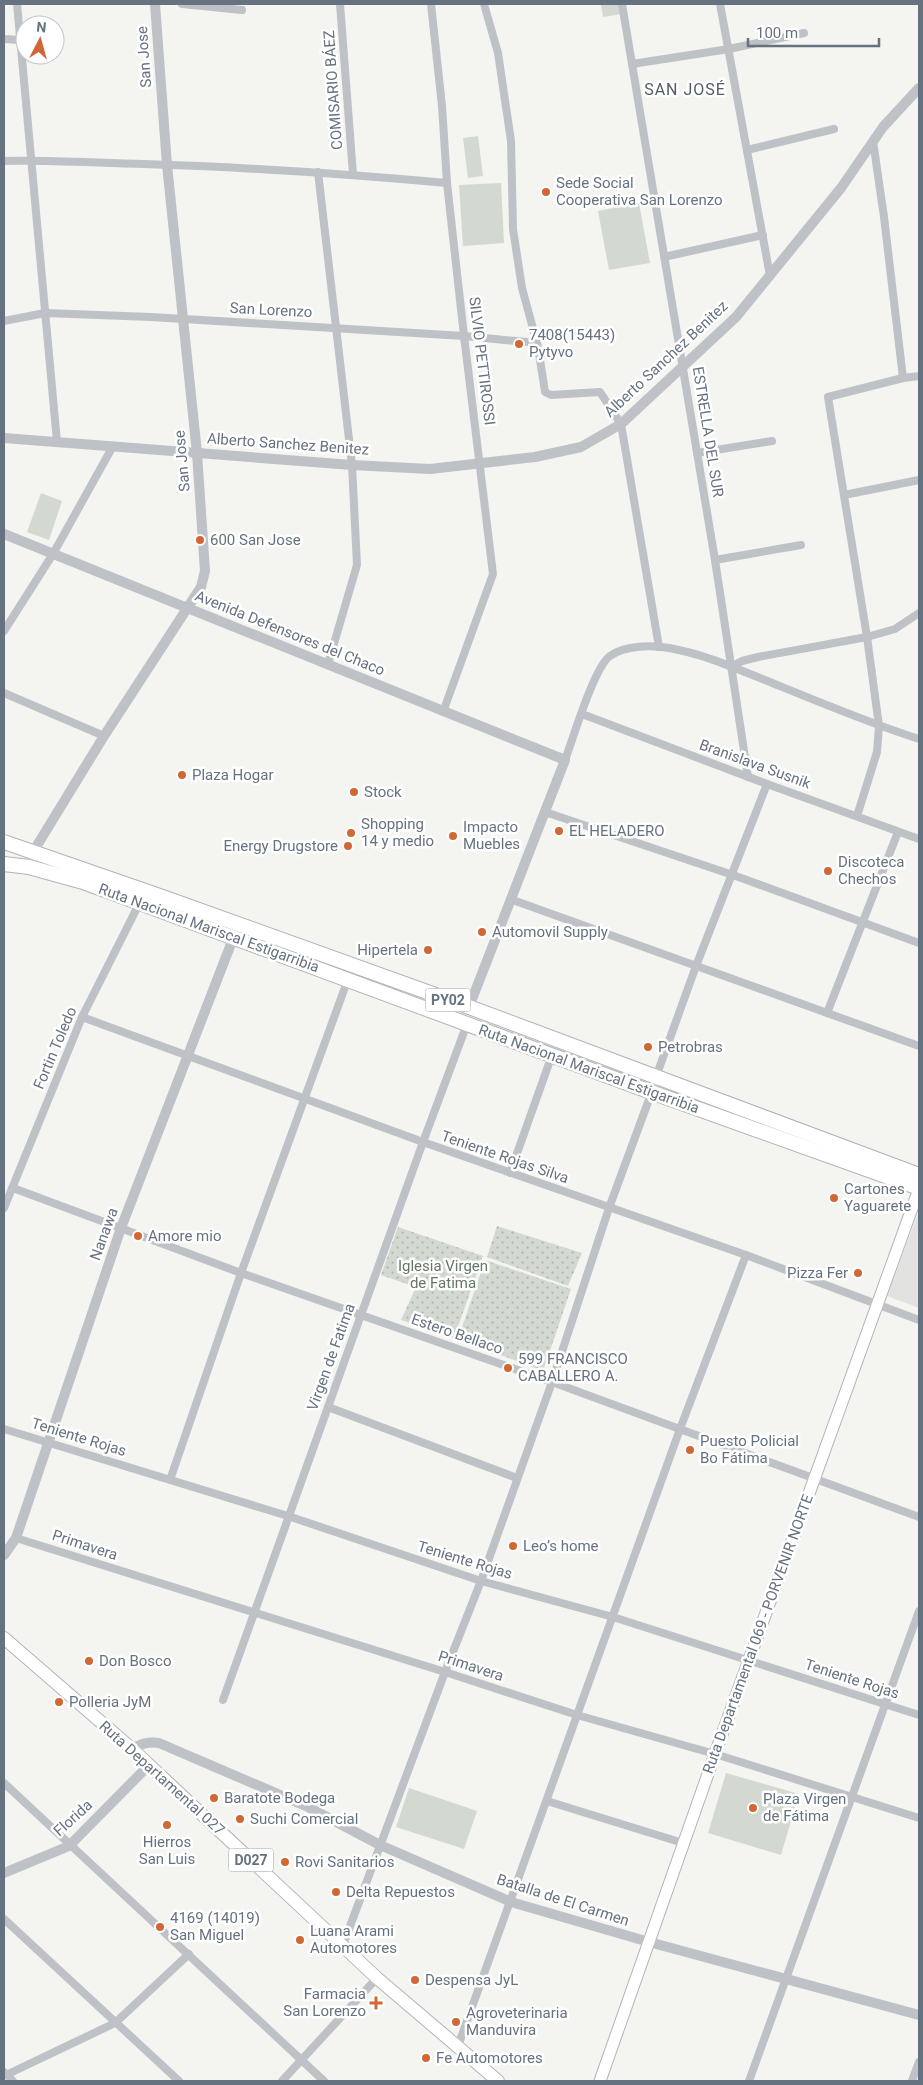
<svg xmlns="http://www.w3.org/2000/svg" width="923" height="2085" font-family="Roboto,sans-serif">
	<defs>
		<pattern id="park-dots" width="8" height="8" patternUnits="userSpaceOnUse" patternTransform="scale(1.25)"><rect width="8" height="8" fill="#d3d9d1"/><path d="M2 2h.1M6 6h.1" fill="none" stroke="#afb4af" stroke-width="1.8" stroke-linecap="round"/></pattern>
	</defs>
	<rect width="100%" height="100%" fill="#f4f4f1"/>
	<polygon fill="#e2e3e1" points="919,1211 919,1308 887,1296"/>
	<g fill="url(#park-dots)">
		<polygon points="497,1226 582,1253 568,1286 487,1257"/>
		<polygon points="398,1227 483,1256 454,1338 401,1320 416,1287 381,1275"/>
		<polygon points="485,1260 571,1289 543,1371 458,1339"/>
	</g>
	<g fill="#d3d9d1">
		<polygon points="601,4 620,4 622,14 603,17"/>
		<polygon points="478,136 483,176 468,178 463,138"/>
		<polygon points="501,183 504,243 463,246 459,185"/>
		<polygon points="639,203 650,263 609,270 598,211"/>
		<polygon points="41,493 62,501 49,540 27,532"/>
		<polygon points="726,1773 799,1794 781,1855 708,1833"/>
		<polygon points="409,1788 477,1811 464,1849 396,1827"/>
	</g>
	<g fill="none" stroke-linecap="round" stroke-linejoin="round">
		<defs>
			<polyline id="secondary" points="600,2081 715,1754 919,1189"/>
			<polyline id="primary" points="4,1638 132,1749 377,1978 498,2081"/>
			<g id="trunk">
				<polyline points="4,842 160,896 469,1007 919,1175"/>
				<polyline points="4,864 29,867 83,882 651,1092 919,1188"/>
			</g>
		</defs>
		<use href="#secondary" stroke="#b1b5b9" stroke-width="13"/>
		<use href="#primary" stroke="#b2b5b9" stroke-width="14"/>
		<use href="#trunk" stroke="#b1b4b7" stroke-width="16"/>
		<g stroke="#bec1c5" stroke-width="8">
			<polyline points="17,4 57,442"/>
			<polyline points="182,4 242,10"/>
			<polyline points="340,4 353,174"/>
			<polyline points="431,4 442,106 447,183 464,336 493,574 443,712"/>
			<polyline points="484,4 498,53 511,141 513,229 522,288 538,347 545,392 551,395 600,392 621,424 659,647"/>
			<polyline points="622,4 715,560 748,777"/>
			<polyline points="720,4 770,276"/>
			<polyline points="4,39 20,40"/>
			<polyline points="632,64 729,49 804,33"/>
			<polyline points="873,141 884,217 903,378"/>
			<polyline points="747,150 834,129"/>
			<path d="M4 161C51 160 97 163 144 164 246 167 346 174 447 183"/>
			<polyline points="318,172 352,465 357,565 328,664"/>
			<polyline points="664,257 763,235"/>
			<polyline points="4,321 45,313 151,317 464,336 537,343"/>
			<polyline points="697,453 772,441"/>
			<polyline points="844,495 919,480"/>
			<polyline points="715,560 801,545"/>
			<polyline points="4,631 53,554 113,446"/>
			<polyline points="731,667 742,661 758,657 867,637 895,629 919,613"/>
			<polyline points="4,693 104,736"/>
			<polyline points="582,714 767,784 919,839"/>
			<path d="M565 760C573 739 594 667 610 656 625 645 652 645 669 648 704 654 737 669 770 682 819 702 869 723 919 739"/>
			<polyline points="545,812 733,875 919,943"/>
			<polyline points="857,816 877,752 879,726 867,637 828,397 903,378 919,376"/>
			<polyline points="510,899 919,1046"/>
			<polyline points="827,1013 898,832"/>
			<polyline points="82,1017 423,1142 746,1255 919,1320"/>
			<polyline points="510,1173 552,1055"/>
			<polyline points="13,1188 241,1273 552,1382 919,1517"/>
			<polyline points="4,1208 82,1017 140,902"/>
			<polyline points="328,1407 517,1478"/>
			<polyline points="4,1429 288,1516 481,1581 613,1617 919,1715"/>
			<polyline points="170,1480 241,1273 348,979"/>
			<polyline points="16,1538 445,1672 577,1715 715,1754 919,1818"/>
			<polyline points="223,1700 423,1142 467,1024"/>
			<polyline points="4,1783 324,2081"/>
			<polyline points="547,1801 683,1843"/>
			<polyline points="4,1919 179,2081"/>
			<polyline points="343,1945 445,1672 481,1581 552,1382 609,1208 651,1094 656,1077 696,966 767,784"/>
			<polyline points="458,2046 680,1429 746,1255"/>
			<polyline points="4,2072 13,2081"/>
			<polyline points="6,2075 115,2023 189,1954"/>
			<polyline points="282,2081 377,1978"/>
			<polyline points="749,2081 919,1611"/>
			<polyline points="912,2081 919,2062"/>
		</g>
		<g stroke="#bec1c5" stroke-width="10">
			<polyline points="4,438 352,465 430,469 535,457 581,447 621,424 736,317 841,188 883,127 919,88"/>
			<polyline points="4,534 565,760 469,1007"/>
			<polyline points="29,867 33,852 104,736 201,587 205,571 197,453 167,165 155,4"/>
			<polyline points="4,1555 16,1538 121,1228 236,931"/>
			<path d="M132 1749C141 1744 148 1741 159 1743L308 1807 380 1845 511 1902 649 1942 919 2015"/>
			<polyline points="4,1873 69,1846 149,1765"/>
		</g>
		<use href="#secondary" stroke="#fff" stroke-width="11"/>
		<use href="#primary" stroke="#fff" stroke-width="12"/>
		<use href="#trunk" stroke="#fff" stroke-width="14"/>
	</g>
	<g fill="#d06735" stroke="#fff" stroke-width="2">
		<circle cx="546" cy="192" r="5"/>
		<circle cx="519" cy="344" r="5"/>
		<circle cx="200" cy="540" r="5"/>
		<circle cx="182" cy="775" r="5"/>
		<circle cx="354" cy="792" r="5"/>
		<circle cx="559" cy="831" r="5"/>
		<circle cx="351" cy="833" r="5"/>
		<circle cx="453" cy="836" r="5"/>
		<circle cx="348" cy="846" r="5"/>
		<circle cx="828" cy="871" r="5"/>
		<circle cx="482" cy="932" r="5"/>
		<circle cx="428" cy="950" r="5"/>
		<circle cx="648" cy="1047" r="5"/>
		<circle cx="834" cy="1198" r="5"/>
		<circle cx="138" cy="1236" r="5"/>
		<circle cx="858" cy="1273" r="5"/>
		<circle cx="508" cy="1368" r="5"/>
		<circle cx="690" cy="1450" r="5"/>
		<circle cx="513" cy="1546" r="5"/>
		<circle cx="89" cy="1661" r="5"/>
		<circle cx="59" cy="1702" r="5"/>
		<circle cx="214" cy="1798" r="5"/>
		<circle cx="753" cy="1808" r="5"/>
		<circle cx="240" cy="1819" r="5"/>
		<circle cx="167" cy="1825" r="5"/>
		<circle cx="285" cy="1862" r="5"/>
		<circle cx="336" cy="1892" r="5"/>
		<circle cx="160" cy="1927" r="5"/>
		<circle cx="300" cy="1940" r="5"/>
		<circle cx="415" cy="1980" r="5"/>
		<path d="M373.5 1995.5h5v5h5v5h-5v5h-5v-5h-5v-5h5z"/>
		<circle cx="456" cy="2022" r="5"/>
		<circle cx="426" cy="2058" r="5"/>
	</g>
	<g text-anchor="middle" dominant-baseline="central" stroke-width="5" stroke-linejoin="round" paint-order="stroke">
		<g fill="#fff" stroke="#949ca5" stroke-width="1">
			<rect x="425.5" y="988.5" width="45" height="23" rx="4"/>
			<rect x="228.5" y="1848.5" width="45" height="23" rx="4"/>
		</g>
		<g font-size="14" font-weight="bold" fill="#66727f">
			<text x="448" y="1000">PY02</text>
			<text x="251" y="1860">D027</text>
		</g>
		<g font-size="15" fill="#66727f" stroke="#fff">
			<text transform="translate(144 57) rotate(-94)">San Jose</text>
			<text transform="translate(333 90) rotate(-94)">COMISARIO BÁEZ</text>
			<text transform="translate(271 310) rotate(3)">San Lorenzo</text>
			<text transform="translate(666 359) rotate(-43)">Alberto Sanchez Benitez</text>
			<text transform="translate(482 361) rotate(83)">SILVIO PETTIROSSI</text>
			<text transform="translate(708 432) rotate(81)">ESTRELLA DEL SUR</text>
			<text transform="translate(288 444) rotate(4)">Alberto Sanchez Benitez</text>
			<text transform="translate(182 461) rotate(-95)">San Jose</text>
			<text transform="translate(290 633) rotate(22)">Avenida Defensores del Chaco</text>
			<text transform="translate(755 764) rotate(20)">Branislava Susnik</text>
			<text transform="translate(209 928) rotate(20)">Ruta Nacional Mariscal Estigarribia</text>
			<text transform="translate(55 1048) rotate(-67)">Fortin Toledo</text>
			<text transform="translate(589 1069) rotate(20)">Ruta Nacional Mariscal Estigarribia</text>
			<text transform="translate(505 1157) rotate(19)">Teniente Rojas Silva</text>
			<text transform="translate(104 1234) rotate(-70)">Nanawa</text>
			<text transform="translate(457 1334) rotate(19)">Estero Bellaco</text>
			<text transform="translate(331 1357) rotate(-70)">Virgen de Fatima</text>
			<text transform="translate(79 1437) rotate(17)">Teniente Rojas</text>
			<text transform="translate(85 1545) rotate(18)">Primavera</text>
			<text transform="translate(465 1560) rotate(17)">Teniente Rojas</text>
			<text transform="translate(758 1634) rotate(-70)">Ruta Departamental 069 - PORVENIR NORTE</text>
			<text transform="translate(471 1666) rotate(18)">Primavera</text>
			<text transform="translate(852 1679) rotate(18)">Teniente Rojas</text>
			<text transform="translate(162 1778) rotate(42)">Ruta Departamental 027</text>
			<text transform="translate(73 1818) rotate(-42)">Florida</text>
			<text transform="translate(563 1900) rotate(18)">Batalla de El Carmen</text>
		</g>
		<g font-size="15" fill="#66727f" stroke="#fff" text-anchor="start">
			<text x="556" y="183">Sede Social<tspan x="556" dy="17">Cooperativa San Lorenzo</tspan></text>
			<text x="529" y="335">7408(15443)<tspan x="529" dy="17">Pytyvo</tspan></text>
			<text x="210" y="540">600 San Jose</text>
			<text x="192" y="775">Plaza Hogar</text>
			<text x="364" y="792">Stock</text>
			<text x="361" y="824">Shopping<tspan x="361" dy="17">14 y medio</tspan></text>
			<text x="463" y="827">Impacto<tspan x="463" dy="17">Muebles</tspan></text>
			<text x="569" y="831">EL HELADERO</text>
			<text x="338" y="846" text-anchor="end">Energy Drugstore</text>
			<text x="838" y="862">Discoteca<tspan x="838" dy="17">Chechos</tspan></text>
			<text x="492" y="932">Automovil Supply</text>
			<text x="418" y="950" text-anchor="end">Hipertela</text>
			<text x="658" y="1047">Petrobras</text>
			<text x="844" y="1189">Cartones<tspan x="844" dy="17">Yaguarete</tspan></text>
			<text x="148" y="1236">Amore mio</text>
			<text x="848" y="1273" text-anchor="end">Pizza Fer</text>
			<text x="518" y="1359">599 FRANCISCO<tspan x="518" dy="17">CABALLERO A.</tspan></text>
			<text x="700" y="1441">Puesto Policial<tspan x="700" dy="17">Bo Fátima</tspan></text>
			<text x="523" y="1546">Leo’s home</text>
			<text x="99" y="1661">Don Bosco</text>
			<text x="69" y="1702">Polleria JyM</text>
			<text x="224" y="1798">Baratote Bodega</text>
			<text x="763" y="1799">Plaza Virgen<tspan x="763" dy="17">de Fátima</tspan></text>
			<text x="250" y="1819">Suchi Comercial</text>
			<text x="167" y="1842" text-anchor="middle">Hierros<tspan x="167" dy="17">San Luis</tspan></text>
			<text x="295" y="1862">Rovi Sanitarios</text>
			<text x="346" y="1892">Delta Repuestos</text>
			<text x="170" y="1918">4169 (14019)<tspan x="170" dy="17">San Miguel</tspan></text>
			<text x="310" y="1931">Luana Arami<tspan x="310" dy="17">Automotores</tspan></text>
			<text x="425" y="1980">Despensa JyL</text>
			<text x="366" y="1994" text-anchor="end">Farmacia<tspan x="366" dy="17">San Lorenzo</tspan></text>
			<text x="466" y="2013">Agroveterinaria<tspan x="466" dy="17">Manduvira</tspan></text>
			<text x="436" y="2058">Fe Automotores</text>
		</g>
		<g font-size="15" fill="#677765" stroke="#fff">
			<text x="443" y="1266">Iglesia Virgen<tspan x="443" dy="17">de Fatima</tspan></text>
		</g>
		<g font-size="16" letter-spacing="1" fill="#535c65" stroke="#fff">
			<text x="685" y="89">SAN JOSÉ</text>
		</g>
	</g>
	<rect width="923" height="2085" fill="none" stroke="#66727f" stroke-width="10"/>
	<g transform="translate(40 40) rotate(6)"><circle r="24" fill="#ffffff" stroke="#c2c7cc"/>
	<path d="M0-4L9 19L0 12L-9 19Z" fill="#d06735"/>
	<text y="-8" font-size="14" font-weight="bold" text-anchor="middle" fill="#66727f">N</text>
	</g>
	<path d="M748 38v8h131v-8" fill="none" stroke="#66727f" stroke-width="2.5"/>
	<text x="756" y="38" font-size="15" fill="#66727f" stroke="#ffffff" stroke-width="4" paint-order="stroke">100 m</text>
</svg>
